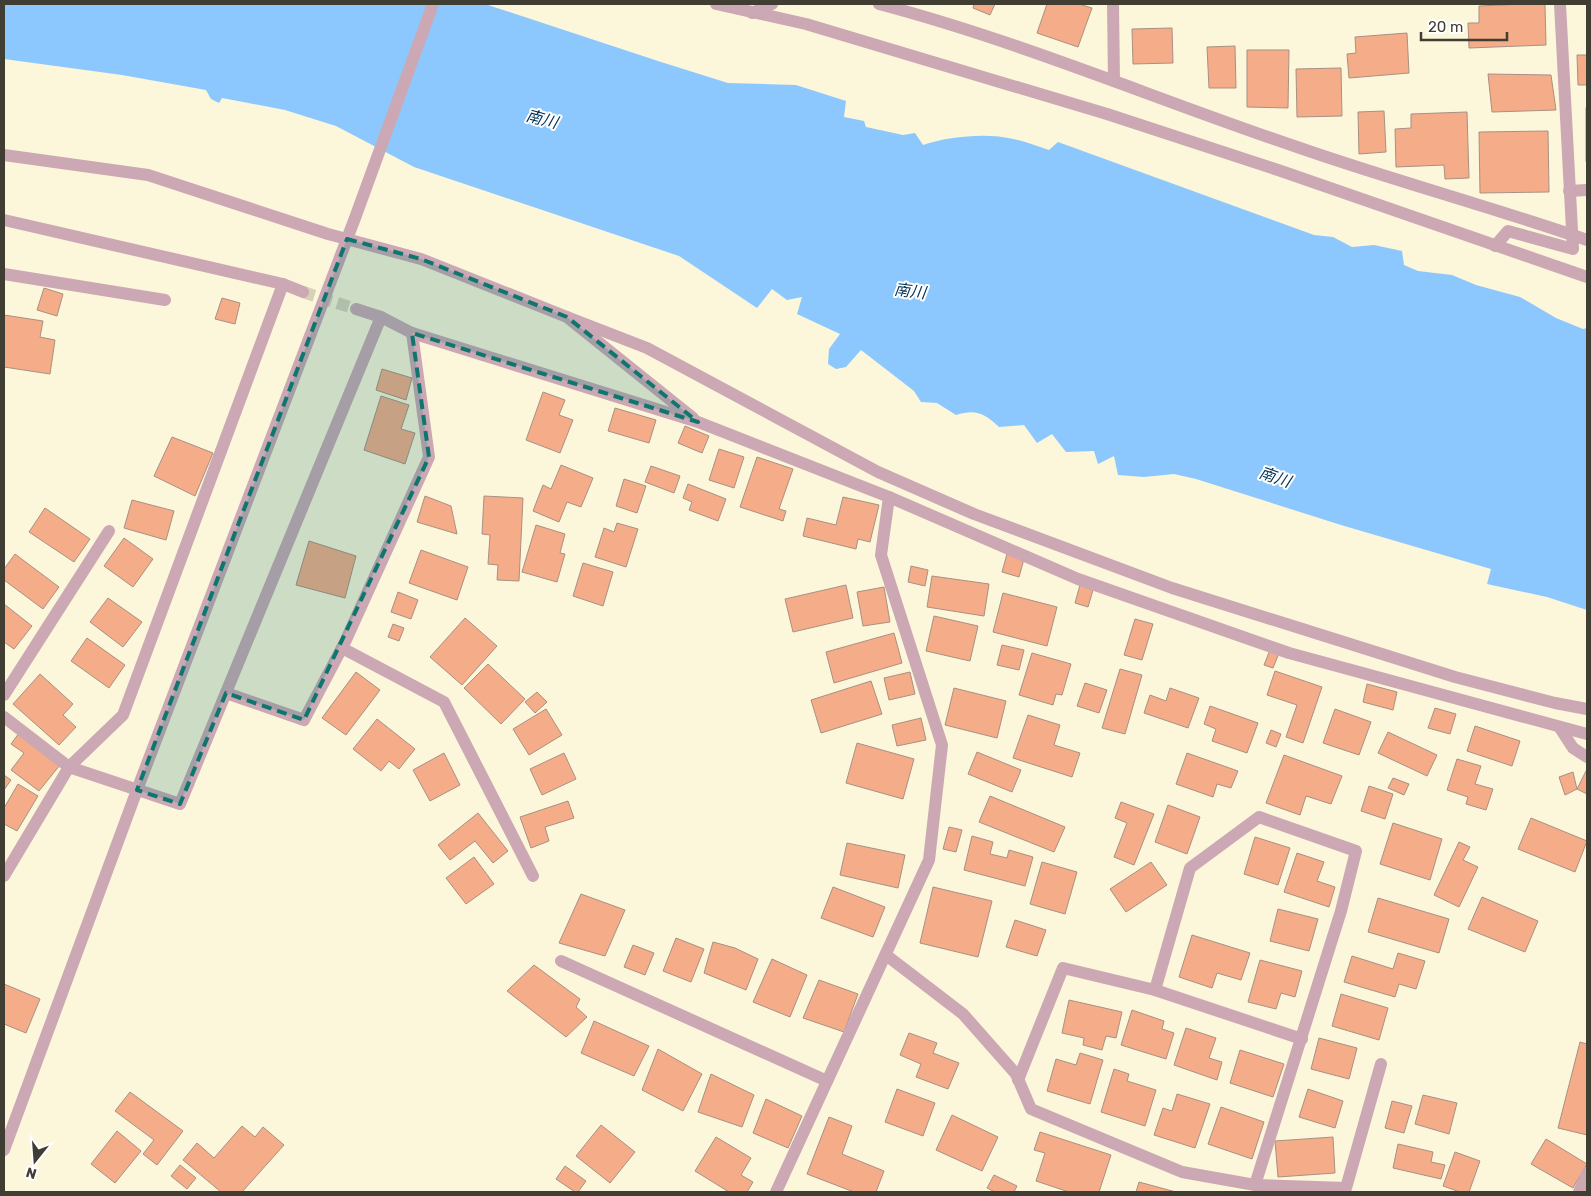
<svg xmlns="http://www.w3.org/2000/svg" width="1591" height="1196" font-family="Rubik,'Noto Sans JP',sans-serif">
	<rect width="100%" height="100%" fill="#fcf6db"/>
	<path fill="#8cc8fd" d="M4 4H485L661 62 728 83 796 85 846 101 844 117 864 121 866 127 903 135 915 133 923 145C946 137 984 133 1008 138 1022 140 1036 146 1049 150L1058 142 1314 235 1333 237 1352 247 1374 245 1402 251 1404 265 1418 271 1452 275 1476 285 1520 297 1556 318 1583 329 1587 328V610L1547 597 1487 584 1491 569 1341 525 1196 479 1174 474 1144 477 1118 475 1114 456 1098 464 1094 451 1066 452 1052 434 1037 443 1024 425 999 427C984 413 976 409 956 415L937 403 921 402 914 391 861 350 846 367 836 369 828 364 829 349 840 334 797 314 802 297 787 300 772 289 757 308 679 256 414 167 336 126 285 110 222 98 219 103 211 99 206 90 122 75 4 59Z"/>
	<g fill="#f4ac89" stroke="#a99084">
		<polygon points="974,4 995,4 990,15 973,8"/>
		<polygon points="1047,4 1079,4 1092,8 1078,47 1037,33"/>
		<polygon points="1524,4 1545,4 1546,45 1469,48 1468,23 1479,23 1479,6"/>
		<polygon points="1172,28 1173,63 1133,64 1132,29"/>
		<polygon points="1407,33 1409,73 1349,78 1347,54 1356,53 1355,37"/>
		<polygon points="1235,46 1236,88 1209,88 1207,47"/>
		<polygon points="1247,50 1289,50 1288,108 1247,107"/>
		<polygon points="1577,55 1587,55 1587,85 1578,85"/>
		<polygon points="1341,68 1342,116 1297,117 1296,69"/>
		<polygon points="1488,74 1551,75 1556,110 1492,112"/>
		<rect x="1586" y="108" width="1" height="53"/>
		<polygon points="1384,111 1386,152 1359,154 1358,112"/>
		<polygon points="1467,112 1469,178 1445,179 1444,165 1396,167 1395,129 1411,128 1411,114"/>
		<polygon points="1548,131 1549,192 1480,193 1479,132"/>
		<polygon points="44,288 63,294 57,316 37,310"/>
		<polygon points="222,298 240,303 235,324 215,319"/>
		<polygon points="4,315 43,321 40,337 55,340 50,374 4,367"/>
		<polygon points="382,369 412,378 406,400 376,390"/>
		<polygon points="543,392 565,400 559,415 573,420 560,453 526,440"/>
		<polygon points="381,396 409,405 401,429 415,433 405,464 364,450"/>
		<polygon points="615,408 656,420 649,443 608,431"/>
		<polygon points="685,426 709,436 702,453 678,443"/>
		<polygon points="172,437 213,453 195,496 154,476"/>
		<polygon points="719,449 744,457 734,488 709,480"/>
		<polygon points="757,457 793,469 779,509 786,511 783,521 740,507"/>
		<polygon points="561,465 593,478 581,507 567,502 559,522 533,511 543,485 551,489"/>
		<polygon points="651,466 680,476 674,493 645,482"/>
		<polygon points="624,479 646,486 637,513 616,506"/>
		<polygon points="688,484 726,499 718,521 689,510 692,502 683,498"/>
		<polygon points="425,496 451,506 457,534 417,522"/>
		<polygon points="484,496 523,498 519,581 497,580 498,565 488,564 490,535 482,534"/>
		<polygon points="843,497 879,505 870,542 858,539 856,549 803,536 807,518 836,525"/>
		<polygon points="132,500 174,511 166,540 124,528"/>
		<polygon points="45,508 90,539 74,562 29,532"/>
		<polygon points="617,523 638,529 626,567 595,557 604,528 614,532"/>
		<polygon points="536,525 565,534 560,553 565,554 557,582 522,572"/>
		<polygon points="124,538 153,559 133,587 104,566"/>
		<polygon points="309,541 356,556 345,598 296,585"/>
		<polygon points="421,550 468,567 457,600 409,583"/>
		<polygon points="15,554 59,587 43,609 4,580 4,569"/>
		<polygon points="1007,554 1024,559 1019,577 1002,572"/>
		<polygon points="583,563 613,572 603,606 573,596"/>
		<polygon points="911,566 928,570 925,586 908,582"/>
		<polygon points="932,576 989,584 984,616 927,607"/>
		<polygon points="846,585 853,618 793,632 785,599"/>
		<polygon points="1080,585 1093,590 1088,607 1075,603"/>
		<polygon points="884,587 890,622 863,626 857,592"/>
		<polygon points="398,592 418,600 411,619 391,612"/>
		<polygon points="1003,593 1057,607 1047,646 993,632"/>
		<polygon points="108,598 142,622 123,647 90,622"/>
		<polygon points="4,604 32,626 14,649 4,642"/>
		<polygon points="934,616 978,626 970,661 926,651"/>
		<polygon points="465,618 497,646 462,685 430,657"/>
		<polygon points="1135,619 1153,624 1142,660 1124,655"/>
		<polygon points="393,624 404,628 399,641 388,637"/>
		<polygon points="894,633 902,663 834,683 826,652"/>
		<polygon points="87,638 125,665 109,688 71,661"/>
		<polygon points="1002,645 1024,650 1019,670 997,665"/>
		<polygon points="1270,650 1279,653 1273,668 1264,665"/>
		<polygon points="1032,653 1071,664 1062,695 1056,694 1053,705 1019,695"/>
		<polygon points="488,664 525,699 501,724 464,688"/>
		<polygon points="1120,669 1142,675 1125,734 1102,728"/>
		<polygon points="1275,671 1322,687 1303,743 1286,737 1297,705 1267,695"/>
		<polygon points="356,672 380,690 346,735 322,718"/>
		<polygon points="910,672 915,694 889,700 884,678"/>
		<polygon points="40,674 73,704 63,715 76,727 59,745 13,704"/>
		<polygon points="871,681 882,714 821,733 811,700"/>
		<polygon points="1085,683 1107,690 1099,713 1077,706"/>
		<polygon points="1367,684 1397,692 1393,710 1363,702"/>
		<polygon points="954,688 1006,701 997,738 945,725"/>
		<polygon points="1170,688 1199,698 1188,728 1144,713 1150,695 1166,701"/>
		<polygon points="537,692 547,702 535,713 525,702"/>
		<polygon points="1210,706 1258,723 1247,753 1212,741 1216,729 1204,724"/>
		<polygon points="1435,708 1456,714 1450,734 1428,728"/>
		<polygon points="546,709 562,735 529,755 513,729"/>
		<polygon points="1335,709 1371,722 1359,755 1323,743"/>
		<polygon points="1028,715 1060,725 1054,745 1080,753 1072,777 1013,758"/>
		<polygon points="921,718 926,740 897,746 892,725"/>
		<polygon points="377,719 415,749 399,769 389,761 381,771 353,749"/>
		<polygon points="1475,726 1520,741 1512,766 1467,751"/>
		<polygon points="1271,730 1281,734 1276,747 1266,743"/>
		<polygon points="1388,732 1437,755 1427,776 1378,753"/>
		<polygon points="19,733 60,765 39,791 11,770 24,753 11,744"/>
		<polygon points="857,743 914,759 903,799 846,783"/>
		<polygon points="977,752 1021,770 1012,792 968,774"/>
		<polygon points="444,753 460,785 430,801 413,770"/>
		<polygon points="564,753 576,779 542,795 530,769"/>
		<polygon points="1187,753 1238,771 1231,788 1217,784 1213,797 1176,784"/>
		<polygon points="1284,755 1342,776 1331,804 1306,796 1300,815 1266,803"/>
		<polygon points="1457,759 1481,766 1475,784 1493,789 1486,810 1466,804 1468,797 1447,790"/>
		<polygon points="1587,769 1587,794 1577,789"/>
		<polygon points="1573,772 1577,789 1565,795 1559,777"/>
		<polygon points="4,775 11,780 4,790"/>
		<polygon points="1393,778 1409,784 1404,795 1388,788"/>
		<polygon points="18,784 38,796 17,831 4,824 4,808"/>
		<polygon points="1369,786 1393,794 1385,819 1361,811"/>
		<polygon points="990,796 1065,827 1054,852 979,822"/>
		<polygon points="568,801 574,818 545,827 549,841 531,848 520,817"/>
		<polygon points="1121,802 1154,814 1134,865 1114,857 1127,823 1115,818"/>
		<polygon points="1168,805 1200,817 1187,854 1155,842"/>
		<polygon points="478,813 508,851 493,863 475,841 450,860 438,845"/>
		<polygon points="1531,818 1587,841 1575,872 1518,849"/>
		<polygon points="1393,823 1442,839 1430,880 1380,864"/>
		<polygon points="949,827 962,830 956,852 943,849"/>
		<polygon points="972,836 993,842 990,854 1007,858 1009,850 1033,857 1025,886 964,870"/>
		<polygon points="1255,837 1290,848 1278,885 1244,874"/>
		<polygon points="1459,842 1470,847 1463,860 1478,867 1459,907 1434,895"/>
		<polygon points="847,843 905,855 898,888 840,875"/>
		<polygon points="1297,853 1324,862 1317,881 1335,887 1329,907 1284,892"/>
		<polygon points="474,857 494,884 466,904 446,878"/>
		<polygon points="1042,862 1077,872 1065,914 1030,904"/>
		<polygon points="1151,862 1167,885 1126,912 1110,889"/>
		<polygon points="833,887 885,907 873,937 821,918"/>
		<polygon points="933,887 992,901 978,957 920,943"/>
		<polygon points="581,894 625,910 605,956 559,943"/>
		<polygon points="1482,897 1538,921 1525,952 1468,929"/>
		<polygon points="1378,898 1449,919 1439,953 1368,932"/>
		<polygon points="1278,909 1318,919 1309,951 1270,941"/>
		<polygon points="1015,920 1046,930 1037,956 1006,947"/>
		<polygon points="1192,935 1250,953 1241,980 1217,973 1212,988 1179,977"/>
		<polygon points="676,938 704,949 691,982 663,971"/>
		<polygon points="713,942 735,948 758,959 746,990 704,973"/>
		<polygon points="633,945 654,953 645,975 624,967"/>
		<polygon points="1398,953 1425,961 1416,989 1399,984 1395,997 1344,982 1352,956 1393,969"/>
		<polygon points="772,959 807,975 790,1017 753,1002"/>
		<polygon points="1260,960 1302,971 1295,997 1281,993 1276,1009 1248,1002"/>
		<polygon points="534,965 580,999 576,1007 587,1017 566,1037 507,991"/>
		<polygon points="819,980 858,994 844,1032 803,1018"/>
		<polygon points="4,984 40,999 26,1033 4,1024"/>
		<polygon points="1341,994 1388,1008 1379,1040 1332,1026"/>
		<polygon points="1069,1000 1122,1012 1116,1038 1106,1036 1102,1050 1083,1045 1084,1038 1062,1033"/>
		<polygon points="1132,1010 1164,1021 1162,1029 1174,1033 1166,1059 1121,1045"/>
		<polygon points="594,1021 649,1046 634,1076 581,1053"/>
		<polygon points="1186,1028 1216,1038 1209,1058 1222,1062 1217,1080 1174,1065"/>
		<polygon points="909,1033 937,1043 933,1053 959,1063 948,1089 916,1077 921,1064 900,1055"/>
		<polygon points="1319,1038 1357,1048 1349,1079 1311,1069"/>
		<polygon points="1580,1042 1587,1044 1587,1135 1558,1128"/>
		<polygon points="658,1049 702,1074 683,1111 642,1090"/>
		<polygon points="1240,1050 1284,1064 1273,1097 1230,1083"/>
		<polygon points="1080,1053 1103,1060 1090,1104 1047,1091 1056,1059 1076,1065"/>
		<polygon points="1114,1069 1129,1074 1127,1081 1156,1090 1145,1126 1101,1112"/>
		<polygon points="711,1074 754,1095 742,1127 698,1112"/>
		<polygon points="897,1089 935,1103 923,1136 885,1122"/>
		<polygon points="1308,1089 1343,1101 1335,1128 1299,1117"/>
		<polygon points="130,1092 183,1131 157,1165 143,1154 154,1140 115,1111"/>
		<polygon points="1177,1094 1210,1104 1195,1148 1154,1135 1163,1108 1172,1111"/>
		<polygon points="1423,1095 1457,1103 1449,1134 1415,1124"/>
		<polygon points="766,1099 802,1116 788,1148 753,1133"/>
		<polygon points="1392,1101 1412,1106 1404,1133 1385,1128"/>
		<polygon points="1221,1107 1264,1122 1252,1159 1208,1144"/>
		<polygon points="952,1115 998,1137 982,1171 936,1150"/>
		<polygon points="829,1117 852,1126 842,1154 884,1171 876,1192 854,1192 807,1174"/>
		<polygon points="601,1125 635,1152 610,1183 576,1156"/>
		<polygon points="242,1126 255,1137 263,1127 284,1145 242,1192 221,1192 183,1160 197,1143 214,1158"/>
		<polygon points="117,1131 141,1151 115,1183 91,1164"/>
		<polygon points="1040,1132 1111,1155 1099,1192 1069,1192 1036,1181 1045,1153 1034,1150"/>
		<polygon points="716,1137 751,1158 741,1175 753,1182 747,1192 729,1192 695,1171"/>
		<polygon points="1333,1137 1335,1173 1278,1177 1275,1141"/>
		<polygon points="1546,1139 1587,1164 1573,1188 1531,1164"/>
		<polygon points="1398,1144 1433,1152 1431,1162 1445,1165 1441,1179 1393,1168"/>
		<polygon points="1455,1152 1480,1161 1469,1192 1460,1192 1443,1186"/>
		<polygon points="180,1165 196,1178 187,1189 171,1176"/>
		<polygon points="565,1166 586,1181 578,1192 575,1192 556,1179"/>
		<polygon points="994,1175 1017,1186 1014,1192 995,1192 987,1188"/>
		<polygon points="1139,1182 1176,1192 1136,1192"/>
	</g>
	<g fill="none" stroke-linecap="round" stroke-linejoin="round">
		<polyline stroke="#d6d1b9" stroke-width="12" stroke-dasharray="12 6" stroke-linecap="butt" points="303,292 356,309"/>
		<g stroke="#cba8b4" stroke-width="12">
			<polyline points="716,4 806,24 1107,114 1281,171 1587,277"/>
			<path d="M879 4C1023 42 1160 101 1300 148 1395 181 1492 207 1587 240"/>
			<polyline points="1113,4 1114,81"/>
			<polyline points="752,13 772,4"/>
			<polyline points="4,155 148,175 328,234 421,259 567,317 693,418"/>
			<polyline points="1569,191 1587,190"/>
			<polyline points="4,220 283,284 303,292"/>
			<polyline points="1495,246 1508,231 1573,249 1560,4"/>
			<polyline points="4,274 165,300"/>
			<polyline points="356,309 381,317 412,333 698,422 889,497 1078,579 1289,653 1587,734"/>
			<polyline points="567,317 647,348 878,472 974,514 1172,588 1455,677 1555,703 1587,709"/>
			<polyline points="342,648 444,702 533,876"/>
			<polyline points="226,693 304,720 345,642 429,457 412,333"/>
			<polyline points="4,695 109,531"/>
			<polyline points="4,717 69,767 180,804 381,317"/>
			<polyline points="1560,728 1573,748 1587,757"/>
			<polyline points="4,876 69,767 123,715 283,284"/>
			<polyline points="886,955 963,1014 1016,1074 1031,1109 1182,1172 1255,1185 1346,1188 1381,1064"/>
			<polyline points="561,961 827,1081"/>
			<polyline points="1155,990 1190,868 1259,817 1356,851 1341,911 1255,1185"/>
			<polyline points="1018,1080 1063,968 1155,990 1302,1039"/>
			<polyline points="776,1192 929,860 942,745 881,555 889,497"/>
			<polyline points="1579,1192 1587,1174"/>
		</g>
		<polyline stroke="#cba8b4" stroke-width="12" points="4,1150 137,790 355,218 433,4"/>
	</g>
	<path fill="#0f766e" fill-opacity="0.2" stroke="#0f766e" stroke-width="4" stroke-dasharray="10 6" stroke-linejoin="round" d="M347 239 421 259 567 317 698 422 412 333 429 457 304 720 226 693 180 804 137 790Z"/>
	<g text-anchor="middle" dominant-baseline="central" stroke-width="4" stroke-linejoin="round" paint-order="stroke">
		<g font-size="16" font-style="italic" fill="#033354" stroke="#fff">
			<text transform="translate(542 119) rotate(15)">南川</text>
			<text transform="translate(910 291) rotate(7)">南川</text>
			<text transform="translate(1275 477) rotate(19)">南川</text>
		</g>
	</g>
	<rect width="1591" height="1196" fill="none" stroke="#403d33" stroke-width="10"/>
	<g transform="translate(35 1161) rotate(197)" stroke="#ffffff" stroke-width="4" paint-order="stroke">
	<path d="M0-4L9 19L0 12L-9 19Z" fill="#403d33"/>
	<text y="-8" font-size="14" font-weight="bold" text-anchor="middle" fill="#403d33">N</text>
	</g>
	<path d="M1421 32v8h86v-8" fill="none" stroke="#403d33" stroke-width="2.5"/>
	<text x="1428" y="32" font-size="15" fill="#403d33" stroke="#ffffff" stroke-width="4" paint-order="stroke">20 m</text>
</svg>
